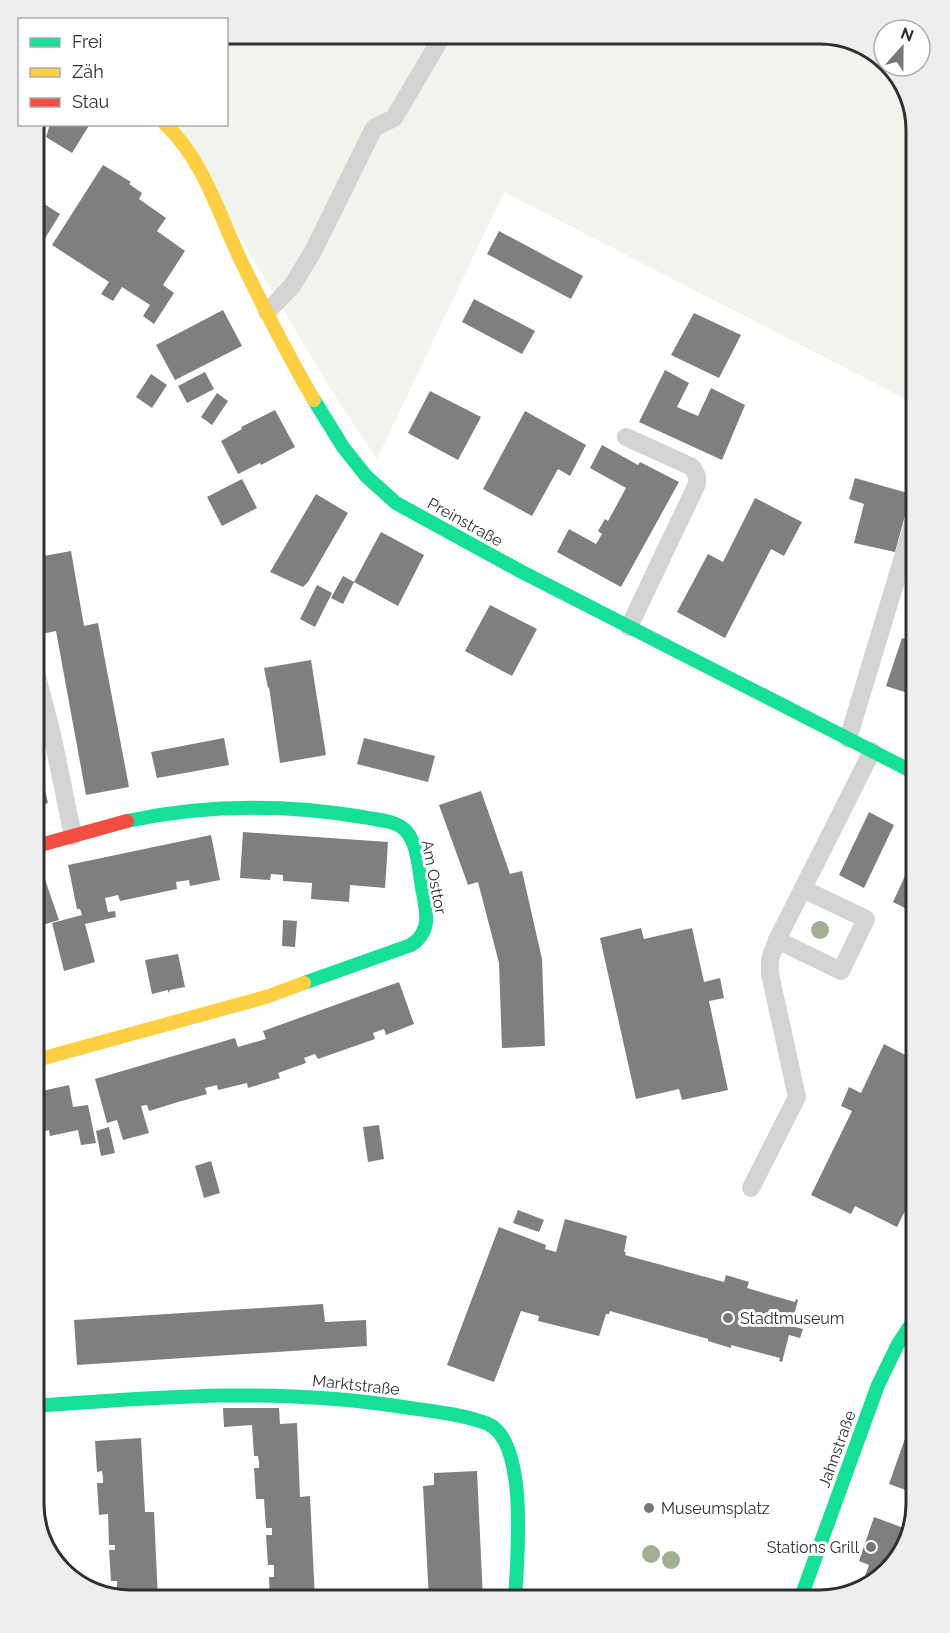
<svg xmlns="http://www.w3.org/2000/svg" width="950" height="1633" font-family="Raleway,sans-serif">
	<rect width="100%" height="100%" fill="#fff"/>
	<polygon fill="#f2f5ed" points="227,33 827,33 874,50 884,61 884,66 889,66 907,87 917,130 917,405 504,192 377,459 330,388 173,125 226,124"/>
	<g fill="#7f7f7f">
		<polygon points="50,124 90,124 72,153 46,137"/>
		<polygon points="103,165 131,182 129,184 142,193 139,199 166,218 157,231 185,251 163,285 174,293 154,324 143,316 150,305 122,287 113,301 101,294 109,282 52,245"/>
		<polygon points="33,197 60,214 44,240 33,233"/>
		<polygon points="499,231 583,276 571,299 487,254"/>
		<polygon points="474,299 535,331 522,354 462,322"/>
		<polygon points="223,310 242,346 175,380 156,345"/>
		<polygon points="694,313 741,335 719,378 671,355"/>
		<polygon points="665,370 689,383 677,407 698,416 711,388 745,405 722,460 639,422"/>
		<polygon points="205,372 214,389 187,403 178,386"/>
		<polygon points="151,374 167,385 152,408 136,397"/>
		<polygon points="430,391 481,417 458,460 408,433"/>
		<polygon points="217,393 228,401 212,425 201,417"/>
		<polygon points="275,410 295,447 261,465 260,463 238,474 221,441 242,429 241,427"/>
		<polygon points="525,411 586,445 570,476 558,469 532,516 483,489"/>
		<polygon points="602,445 638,465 640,462 679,482 621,587 557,552 569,529 596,544 602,534 598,531 605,519 608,521 626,488 590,468"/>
		<polygon points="855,478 911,494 895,552 854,543 864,504 849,499"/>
		<polygon points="242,479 257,508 222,526 207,497"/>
		<polygon points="316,494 348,513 308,582 303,587 270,572"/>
		<polygon points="755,498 802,522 784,556 771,549 725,638 677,612 708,554 723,562"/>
		<polygon points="381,532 424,555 398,606 354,582"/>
		<polygon points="71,551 84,626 98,623 129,787 86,795 56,631 41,634 33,589 33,558"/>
		<polygon points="343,576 354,582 343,604 331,598"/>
		<polygon points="317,585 332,593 315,627 300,619"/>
		<polygon points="490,605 537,629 512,676 465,651"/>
		<polygon points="902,638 917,643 917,696 886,686"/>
		<polygon points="311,660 326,755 280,763 269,687 268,688 264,668"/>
		<polygon points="224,738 229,765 157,778 151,752"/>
		<polygon points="364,738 435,756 428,782 357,764"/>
		<polygon points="42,777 48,803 33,807 33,778"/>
		<polygon points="481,791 510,874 522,871 542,959 545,1046 502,1048 499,963 478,882 468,885 439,805"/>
		<polygon points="869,812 894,825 864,888 839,875"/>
		<polygon points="243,832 388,842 385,888 350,885 349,902 311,899 312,883 283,881 283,875 271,874 270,880 240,878"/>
		<polygon points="211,835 220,880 190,886 189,880 176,882 177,889 120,901 118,895 105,898 108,912 115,911 116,917 85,924 95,962 64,971 52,923 82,915 80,909 77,909 68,865"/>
		<polygon points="910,865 917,869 917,914 893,902"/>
		<polygon points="42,871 59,920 33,928 33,874"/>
		<polygon points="283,920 297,921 295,947 282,946"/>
		<polygon points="641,928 644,939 692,928 704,982 720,978 724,998 709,1001 728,1090 682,1100 679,1089 636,1099 600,938"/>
		<polygon points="178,954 185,987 170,990 168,993 168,990 152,994 145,960"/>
		<polygon points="399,982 414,1024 386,1035 384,1029 373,1033 375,1039 318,1059 315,1054 304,1058 306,1063 278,1073 280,1078 248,1088 247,1083 218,1090 217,1085 205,1088 207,1094 178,1102 149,1111 147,1105 141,1106 149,1133 123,1140 117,1120 107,1123 95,1079 235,1038 238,1047 266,1039 263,1031"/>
		<polygon points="884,1044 917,1061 917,1187 897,1227 855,1206 851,1214 811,1195 852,1111 841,1106 849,1087 861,1093"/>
		<polygon points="69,1085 73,1107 88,1105 96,1143 81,1145 78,1130 50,1136 49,1130 33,1134 33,1093"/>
		<polygon points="379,1125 384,1159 368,1162 363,1127"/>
		<polygon points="109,1127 115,1153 101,1156 96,1131"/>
		<polygon points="211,1161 220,1193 204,1198 195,1166"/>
		<polygon points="33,1190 37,1190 43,1219 33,1221"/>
		<polygon points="518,1210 544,1220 539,1232 513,1223"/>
		<polygon points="565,1219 627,1236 624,1252 626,1252 625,1255 724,1282 726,1275 749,1282 747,1288 795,1302 796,1299 798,1300 791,1326 803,1329 800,1338 789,1335 782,1362 779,1361 780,1358 731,1345 731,1348 708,1341 708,1339 610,1311 609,1314 606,1314 599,1336 538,1321 539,1316 521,1311 494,1382 447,1365 499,1227 546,1245 545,1249 556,1252"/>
		<polygon points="323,1304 325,1322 366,1320 367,1346 77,1365 74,1320"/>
		<polygon points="36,1324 39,1369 33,1369 33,1325"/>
		<polygon points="223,1408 279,1408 280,1424 297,1423 300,1497 310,1496 315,1600 270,1600 269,1577 274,1577 274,1565 268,1565 266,1535 272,1535 272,1528 266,1528 264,1499 256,1499 254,1468 259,1468 259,1462 258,1456 254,1456 252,1425 224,1427"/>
		<polygon points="908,1430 917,1433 917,1494 889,1484"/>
		<polygon points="141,1438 145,1512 154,1512 158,1600 124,1600 112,1596 112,1592 117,1592 117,1581 111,1581 109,1550 115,1550 115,1545 109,1545 108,1514 99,1515 97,1483 103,1483 103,1477 102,1471 97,1472 95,1441"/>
		<polygon points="477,1471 483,1600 429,1600 423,1486 434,1485 434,1473"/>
		<polygon points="874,1517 909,1530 901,1557 875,1580 865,1576 869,1565 859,1561"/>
	</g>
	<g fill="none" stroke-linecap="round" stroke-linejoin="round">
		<g stroke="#d4d4d4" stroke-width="18">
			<polyline points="267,312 292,286 312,253 374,128 394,118 444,33"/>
			<polyline points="626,437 692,467 697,476 697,484 629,627"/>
			<polyline points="33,661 52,734 73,836"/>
			<polyline points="848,739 917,511"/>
			<polyline points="777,940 841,971 866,919 803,889"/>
			<polyline points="751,1188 797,1097 770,974 770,959 777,940 872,751"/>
		</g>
		<g stroke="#16e098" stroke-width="14">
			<polyline points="314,400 343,447 366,476 396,503 522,572 917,774"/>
			<path d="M127 821C206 804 284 804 363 817 377 820 396 820 406 831 418 844 419 871 422 888 426 909 433 931 411 945L304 983"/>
			<path d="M33 1406C157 1397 279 1387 403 1407 431 1411 462 1414 488 1424 529 1442 517 1562 515 1600"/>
			<polyline points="800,1600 878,1385 898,1344 917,1315"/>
		</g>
		<g stroke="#ffcf43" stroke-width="14">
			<path d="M165 124C204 160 220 218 243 265 265 310 288 356 314 400"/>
			<polyline points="33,1061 266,997 304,983"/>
		</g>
		<polyline stroke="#f24e42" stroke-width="14" points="33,847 127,821"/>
	</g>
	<g fill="#a4ae95">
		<circle cx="820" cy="930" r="9"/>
		<circle cx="651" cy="1554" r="9"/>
		<circle cx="671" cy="1560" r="9"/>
	</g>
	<g fill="#787878" stroke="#fff" stroke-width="2">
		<circle cx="728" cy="1318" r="6"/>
		<circle cx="649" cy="1508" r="6"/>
		<circle cx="871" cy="1547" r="6"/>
	</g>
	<g text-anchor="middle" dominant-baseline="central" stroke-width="6" stroke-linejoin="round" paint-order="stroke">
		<g font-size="16" fill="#303030" stroke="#fff">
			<text transform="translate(465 522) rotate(29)">Preinstraße</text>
			<text transform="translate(434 877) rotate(79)">Am Osttor</text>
			<text transform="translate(356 1385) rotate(6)">Marktstraße</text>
			<text transform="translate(837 1449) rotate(-70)">Jahnstraße</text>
		</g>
		<g font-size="16" fill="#303030" stroke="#fff" text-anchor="start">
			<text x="740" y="1318">Stadtmuseum</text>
			<text x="661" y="1508">Museumsplatz</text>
			<text x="859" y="1547" text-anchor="end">Stations Grill</text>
		</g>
	</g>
	<path d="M0 0H950V1633H0ZM130 44H820A86 86 0 0 1 906 130V1504A86 86 0 0 1 820 1590H130A86 86 0 0 1 44 1504V130A86 86 0 0 1 130 44Z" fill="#eee" fill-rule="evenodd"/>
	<path fill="none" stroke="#303030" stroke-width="3" d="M130 44H820A86 86 0 0 1 906 130V1504A86 86 0 0 1 820 1590H130A86 86 0 0 1 44 1504V130A86 86 0 0 1 130 44Z"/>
	<rect x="18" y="18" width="210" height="108" fill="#ffffff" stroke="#acacac" stroke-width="1.5"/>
	<rect x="30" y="38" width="30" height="9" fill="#16e098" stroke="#acacac" stroke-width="1.5"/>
	<text x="72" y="48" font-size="18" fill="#303030">Frei</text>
	<rect x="30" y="68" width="30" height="9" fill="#ffcf43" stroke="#acacac" stroke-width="1.5"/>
	<text x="72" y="78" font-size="18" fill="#303030">Zäh</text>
	<rect x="30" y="98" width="30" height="9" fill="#f24e42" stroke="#acacac" stroke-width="1.5"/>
	<text x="72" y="108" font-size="18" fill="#303030">Stau</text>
	<g transform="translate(902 48) rotate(21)"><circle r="28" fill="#ffffff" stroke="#acacac" stroke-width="1.5"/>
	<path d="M0-4.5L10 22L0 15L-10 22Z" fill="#787878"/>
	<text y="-9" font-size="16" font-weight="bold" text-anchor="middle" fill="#303030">N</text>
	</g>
</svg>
